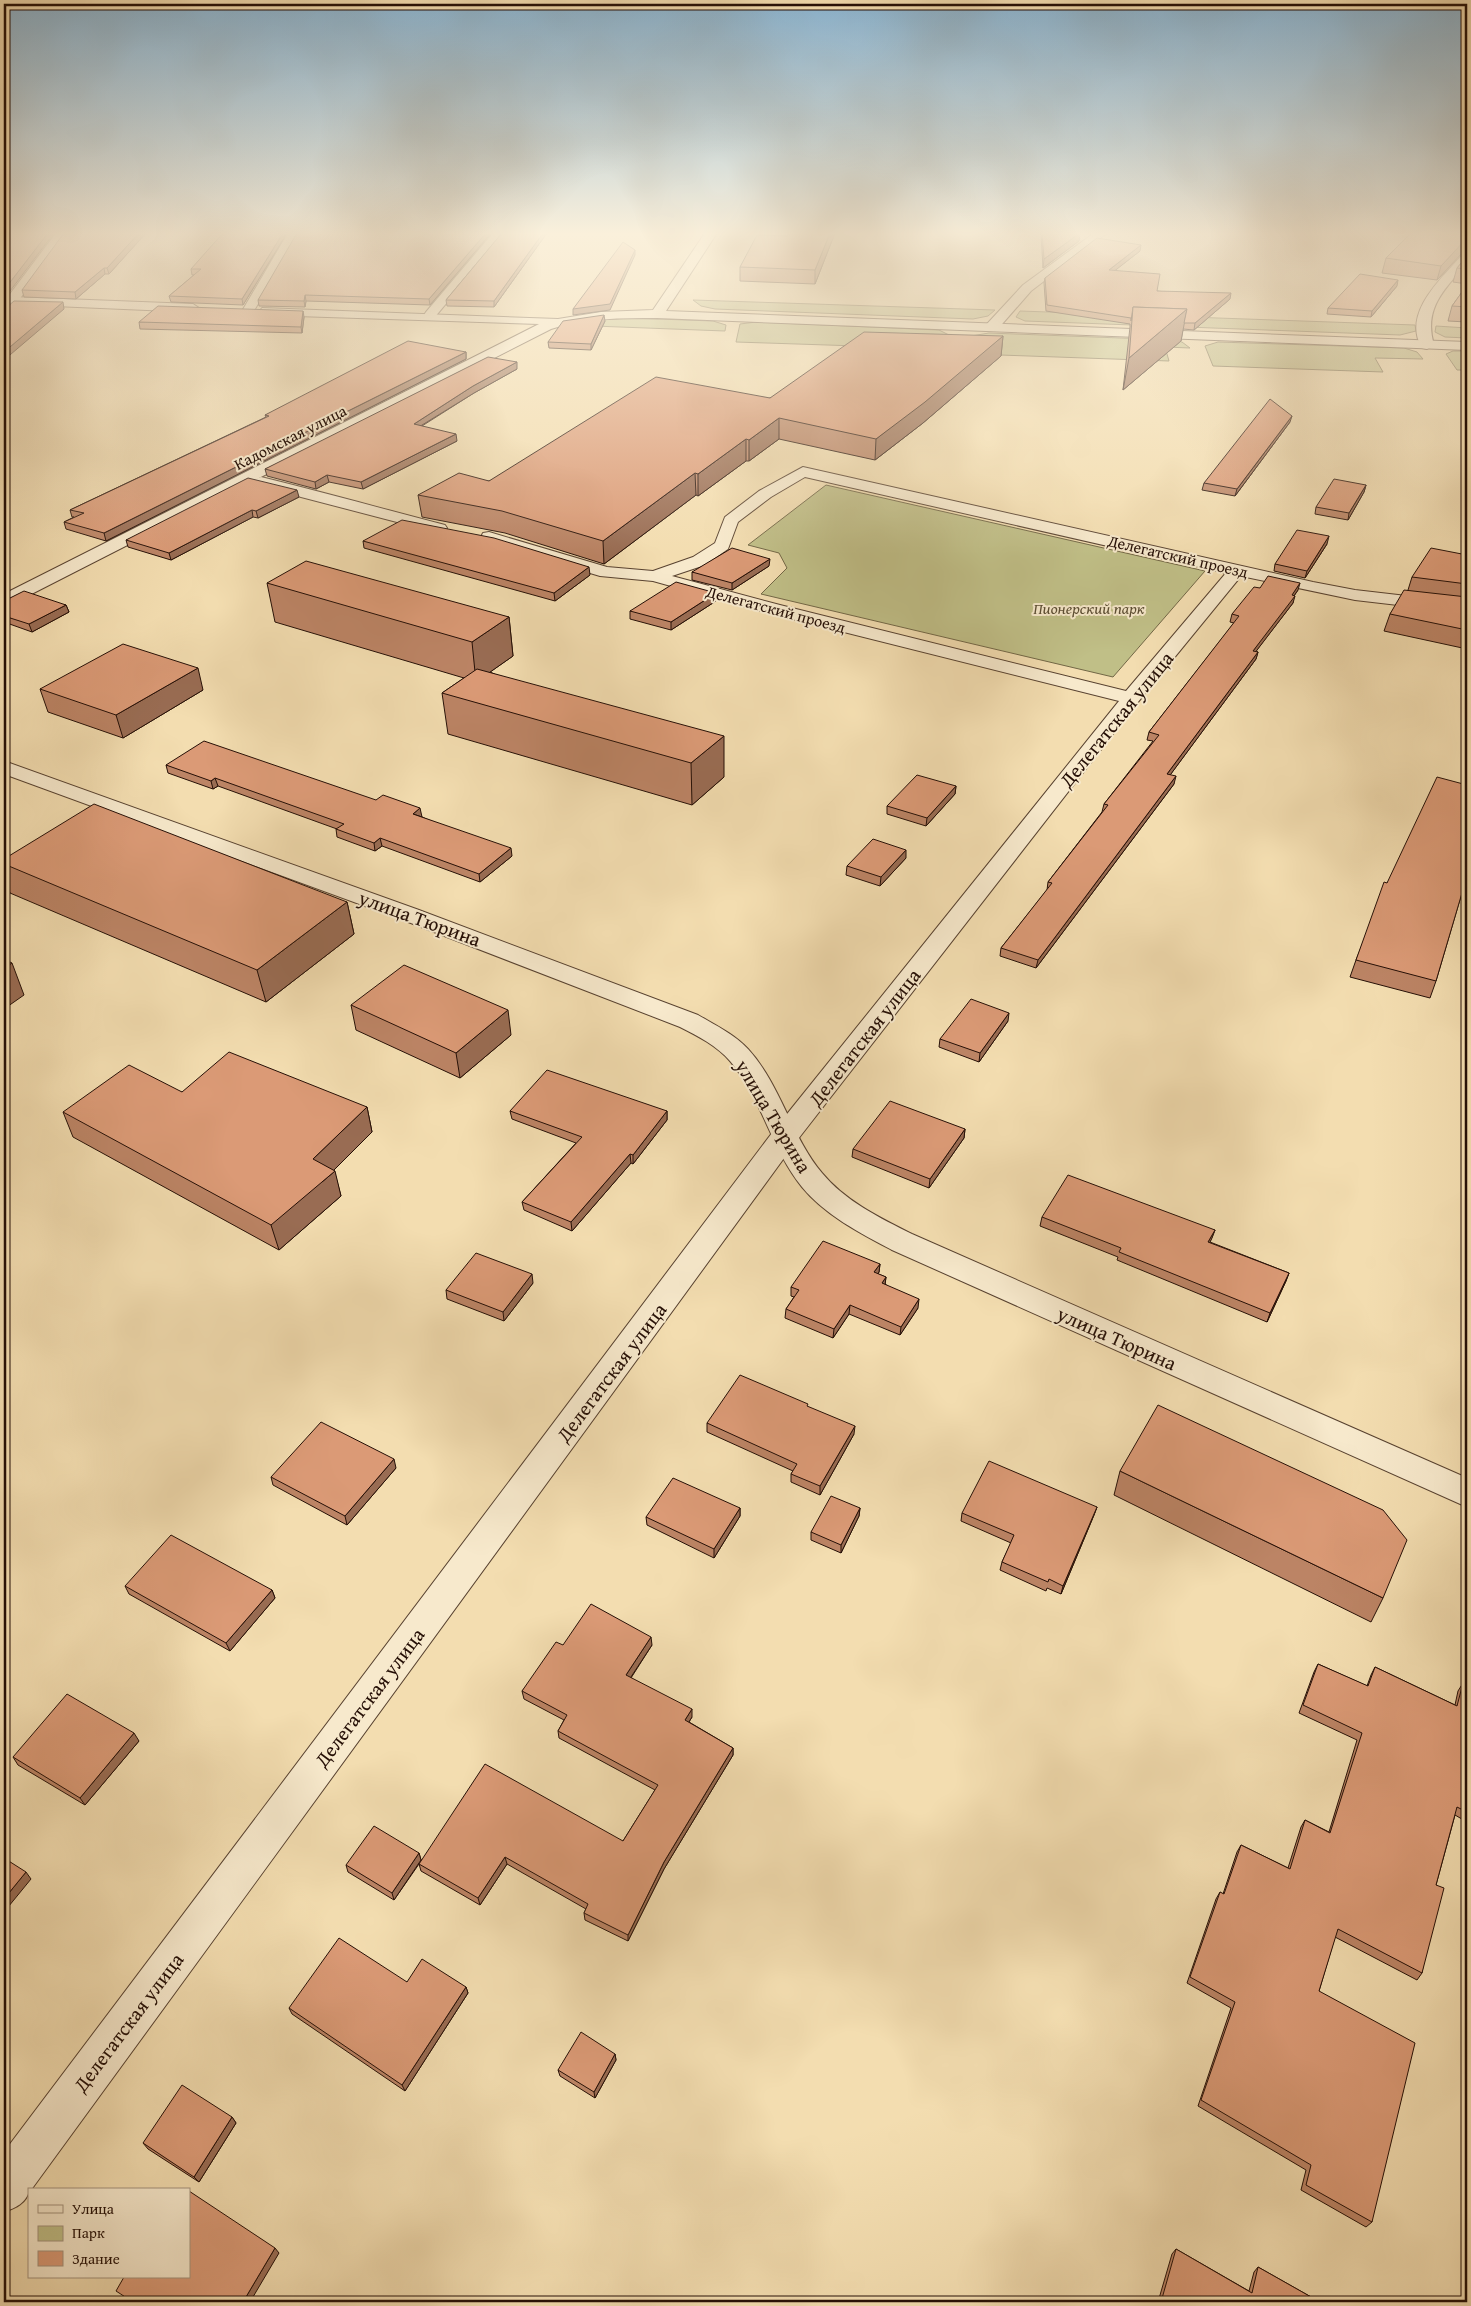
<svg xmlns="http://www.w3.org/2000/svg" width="1471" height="2306" font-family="'Gentium Book Plus',serif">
	<rect width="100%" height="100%" fill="#f3ddb0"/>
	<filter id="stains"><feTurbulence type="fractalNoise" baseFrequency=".004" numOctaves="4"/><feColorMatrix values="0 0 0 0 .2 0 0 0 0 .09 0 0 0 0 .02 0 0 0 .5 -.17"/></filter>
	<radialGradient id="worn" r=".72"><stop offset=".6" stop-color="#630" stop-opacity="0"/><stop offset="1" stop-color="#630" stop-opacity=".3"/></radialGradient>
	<g fill="#c0bf87" stroke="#726746">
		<polygon points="693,300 995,310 988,316 973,319 715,309 701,306"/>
		<polygon points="1020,311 1415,325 1416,331 1400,335 1025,321 1016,317"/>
		<polygon points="630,318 713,321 726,325 725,331 567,325 600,320"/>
		<polygon points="756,322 939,330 949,335 948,349 736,342 740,324"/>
		<polygon points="1436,326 1467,328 1467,338 1445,337 1435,332"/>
		<polygon points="989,333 1173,340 1182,342 1190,348 1165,347 1169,361 972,354 971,336"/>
		<polygon points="1218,342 1404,348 1417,352 1423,359 1375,358 1383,372 1213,366 1205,346"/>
		<polygon points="1453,351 1467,351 1467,370 1457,370 1446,354"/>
		<polygon points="826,485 1205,571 1113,677 761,594 787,568 779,553 748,545"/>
	</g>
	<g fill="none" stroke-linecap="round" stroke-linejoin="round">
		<defs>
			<g id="minor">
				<polygon points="56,233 68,233 16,304 8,312 4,313 4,302"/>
				<polygon points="288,233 300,233 252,314 244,314 242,311"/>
				<polygon points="493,233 505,233 434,318 426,318 424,315 426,312"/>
				<polygon points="1094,233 1107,233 1031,291 996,331 986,331 985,328 986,325 1023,285"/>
				<path d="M1467 252V263C1445 289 1423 308 1434 345L1427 349 1422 348C1401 313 1443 277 1463 254Z"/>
				<path d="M803 467 1313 582 1355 590 1467 603V613L1355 600 1241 576 1138 702 795 1143 31 2190H29C27 2203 15 2208 4 2212V2152L775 1129 1119 701 768 613 653 581 600 576 483 541 481 537 483 533 489 532 607 567 653 571 693 557 715 543 725 517 759 491ZM805 477 1226 573 1126 691 780 605 672 576 705 565 728 549 738 522 771 497Z"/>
				<path d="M261 477C323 492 383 509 445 525L447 528 445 531 439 533 255 485 253 482 255 479Z"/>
			</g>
			<g id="tertiary">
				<path d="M705 233H717L666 311 1467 342V350L657 318C621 318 585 318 551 329L10 605 4 606V594L539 324 266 315 262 314 260 311 262 308 558 319 601 312 653 310Z"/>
				<polygon points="12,297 193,304 199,308 193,312 8,304 6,301"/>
				<path d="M4 761 419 910 698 1015C715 1025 734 1034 748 1049 781 1085 791 1136 822 1173 845 1201 880 1218 912 1234L1467 1478V1507L892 1250C860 1233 825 1215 802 1187 771 1149 762 1098 730 1061 717 1046 698 1036 680 1027L403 920 4 774Z"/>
			</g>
		</defs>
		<use href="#minor" stroke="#584230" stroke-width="2"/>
		<use href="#tertiary" stroke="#584230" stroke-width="2"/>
		<use href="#minor" fill="#f7e9cc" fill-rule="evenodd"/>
		<use href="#tertiary" fill="#f7e9cc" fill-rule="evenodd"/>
	</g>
	<g fill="#bc8465" stroke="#250f06">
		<polygon points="146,233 109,274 105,274 76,299 24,297 22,290"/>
		<polygon points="287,233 243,305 171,302 169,296 194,275 192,275 191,269"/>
		<polygon points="491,233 430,305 306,301 305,307 259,306 258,300"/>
		<polygon points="502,233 547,233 494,307 447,306 446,300"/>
		<polygon points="789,233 835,233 815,284 740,281 740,267 787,236"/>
		<polygon points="1041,233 1080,233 1079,241 1043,268"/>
		<polygon points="1140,251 1115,270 1157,291 1230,299 1194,330 1183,329 1181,341 1123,390 1130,327 1130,324 1046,311 1044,283 1045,278"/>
		<polygon points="1462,253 1437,280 1382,273 1386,258"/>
		<polygon points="1467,256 1467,284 1453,282 1457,268"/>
		<polygon points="1467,285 1467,322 1448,321 1452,306"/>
		<polygon points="1397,286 1371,317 1327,314 1328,308"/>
		<polygon points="304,317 302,333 140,329 139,322"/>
		<polygon points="605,321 591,350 549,348 548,342"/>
		<polygon points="1003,336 1001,356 923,423 875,460 779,439 749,461 746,461 698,496 696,495 604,564 505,533 422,517 418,495 489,481 770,398"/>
		<polygon points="466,352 466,359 106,541 66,529 64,522 74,517 72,517 70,510 266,417 265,415"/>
		<polygon points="517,369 474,393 422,426 457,441 363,489 329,482 316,489 267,476 265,469"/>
		<polygon points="1290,422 1235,496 1202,490 1204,483"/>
		<polygon points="1366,485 1364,492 1348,520 1315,514 1316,507"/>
		<polygon points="299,497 258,518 253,517 171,560 128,547 126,540"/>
		<polygon points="363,541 590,575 555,601 364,548"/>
		<polygon points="1327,544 1305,578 1274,571 1275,564"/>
		<polygon points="1467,555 1467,649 1384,631 1390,614 1408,590 1412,577"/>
		<polygon points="769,566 732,590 692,580 692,572"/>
		<polygon points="267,583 509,617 513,656 490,672 724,777 692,805 448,734 442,693 464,678 275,622"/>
		<polygon points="1260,588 1298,590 1294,596 1293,603 1256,651 1258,652 1256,659 1170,775 1174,784 1036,968 1000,956 1001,948 1047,890 1048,882 1102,812 1104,804 1153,741 1147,740 1149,732 1234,623 1230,622 1232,614"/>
		<polygon points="8,599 66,605 69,612 32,632 4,622 4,600"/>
		<polygon points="716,601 671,630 630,619 630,611"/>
		<polygon points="40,689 203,690 123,738 48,712"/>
		<polygon points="166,765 422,817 512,856 480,882 382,846 375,851 337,837 336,829 337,829 218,786 213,789 168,773"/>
		<polygon points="1467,785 1467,886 1464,886 1436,981 1430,998 1350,977 1356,960 1387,883"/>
		<polygon points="956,786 955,794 926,826 887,814 887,806"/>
		<polygon points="906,858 880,886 846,875 847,866"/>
		<polygon points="4,859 347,902 354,934 266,1002 10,893 4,876"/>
		<polygon points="351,1005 511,1035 460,1078 356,1030"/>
		<polygon points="1008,1021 979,1062 939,1047 940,1039"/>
		<polygon points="182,1092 367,1107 372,1132 334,1170 341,1196 279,1250 73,1137 63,1112"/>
		<polygon points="510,1111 667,1111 667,1120 633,1164 631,1163 572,1231 524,1210 522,1202 576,1143 512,1119"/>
		<polygon points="965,1129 964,1138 929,1188 852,1157 853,1149"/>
		<polygon points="1042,1217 1215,1230 1210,1242 1289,1273 1286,1281 1267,1322 1117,1260 1118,1257 1040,1226"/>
		<polygon points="880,1264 879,1272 878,1274 886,1277 885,1284 918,1308 900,1335 849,1314 833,1338 785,1318 786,1309 794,1297 791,1296 791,1287"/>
		<polygon points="533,1283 504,1321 447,1299 446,1290"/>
		<polygon points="1467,1357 1467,1373 1462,1372"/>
		<polygon points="808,1407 854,1434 820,1495 791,1482 791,1474 793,1471 707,1432 707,1423"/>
		<polygon points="396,1468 347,1525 273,1485 271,1477"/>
		<polygon points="1120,1471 1383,1598 1371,1622 1114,1495"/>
		<polygon points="1097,1507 1094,1515 1061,1594 1047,1588 1046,1591 1000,1570 1002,1562 1011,1543 961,1521 962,1513"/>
		<polygon points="740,1508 740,1516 714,1558 647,1525 646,1517"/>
		<polygon points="860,1508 859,1516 841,1553 811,1540 811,1532"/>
		<polygon points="125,1586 272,1590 275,1598 230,1651 129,1594"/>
		<polygon points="563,1645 652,1645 631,1678 692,1717 689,1722 733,1748 733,1755 664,1869 628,1941 585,1920 584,1913 586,1909 507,1864 480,1905 421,1871 419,1864 394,1900 348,1872 346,1865 419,1853 421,1860 623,1841 655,1790 559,1738 558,1731 564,1720 524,1699 522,1691"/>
		<polygon points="1318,1664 1367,1686 1371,1675 1375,1667 1455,1705 1458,1691 1463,1683 1467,1685 1467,1822 1455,1815 1436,1885 1422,1973 1417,1980 1335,1937 1319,1991 1372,2222 1366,2227 1301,2190 1306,2170 1198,2106 1231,2008 1187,1983 1216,1899 1220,1892 1223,1894 1237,1852 1241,1845 1288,1868 1301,1827 1305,1820 1329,1832 1357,1740 1299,1713 1314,1672"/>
		<polygon points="139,1741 85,1805 18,1765 13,1757"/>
		<polygon points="407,1982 466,1987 468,1993 405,2091 292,2014 289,2008"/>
		<polygon points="615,2054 616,2060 595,2098 560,2076 558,2070"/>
		<polygon points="232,2117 236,2123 199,2182 148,2149 143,2143"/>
		<polygon points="1176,2249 1249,2291 1254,2272 1258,2267 1320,2302 1158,2302 1172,2254"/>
	</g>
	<g fill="#996c53" stroke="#250f06">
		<polygon points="48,233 54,233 4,299 4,290"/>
		<polygon points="139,233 146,233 109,274 107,268"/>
		<polygon points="283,233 287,233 243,305 242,299"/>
		<polygon points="486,233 491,233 430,305 429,299"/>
		<polygon points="543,233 547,233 494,307 494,301"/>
		<polygon points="830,233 835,233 815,284 815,270"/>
		<polygon points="1080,233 1079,241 1043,268 1044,259"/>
		<polygon points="1467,238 1467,251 1462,253 1437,280 1441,266 1466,239"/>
		<polygon points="1141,245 1140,251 1108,276 1109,270"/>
		<polygon points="635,250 635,255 610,310 573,315 573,309"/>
		<polygon points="104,268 105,274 76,299 75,292"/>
		<polygon points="1398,280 1397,286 1371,317 1372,311"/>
		<polygon points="1231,293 1230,299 1194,330 1195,323"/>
		<polygon points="305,295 306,301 305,307 304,301"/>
		<polygon points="63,302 64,309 4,360 4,352"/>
		<polygon points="1187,309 1181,341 1123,390 1129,358"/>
		<polygon points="303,311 304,317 302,333 301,327"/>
		<polygon points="604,315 605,321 591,350 591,344"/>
		<polygon points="1003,336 1001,356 923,423 875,460 876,439"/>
		<polygon points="466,352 466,359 106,541 104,533"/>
		<polygon points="517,362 517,369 474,393 414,430 414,424 473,386"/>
		<polygon points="1292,416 1290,422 1235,496 1237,489"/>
		<polygon points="779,418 779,439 749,461 749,440"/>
		<polygon points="456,434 457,441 363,489 361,482"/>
		<polygon points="746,439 746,461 698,496 698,474"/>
		<polygon points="695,473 696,495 604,564 603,541"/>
		<polygon points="327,475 329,482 316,489 315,482"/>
		<polygon points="1366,485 1364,492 1348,520 1349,513"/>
		<polygon points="297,490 299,497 258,518 256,511"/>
		<polygon points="252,510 253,517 171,560 169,553"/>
		<polygon points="1329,536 1327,544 1305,578 1307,571"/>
		<polygon points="770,559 769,566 732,590 732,583"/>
		<polygon points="589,567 590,575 555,601 554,593"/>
		<polygon points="1300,583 1298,590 1291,600 1295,596 1293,603 1251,658 1253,651"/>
		<polygon points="716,593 716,601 671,630 671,622"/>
		<polygon points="66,605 69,612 32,632 29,624"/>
		<polygon points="509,617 513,656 476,682 472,642"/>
		<polygon points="1258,652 1256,659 1165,782 1167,774"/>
		<polygon points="198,668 203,690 123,738 116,715"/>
		<polygon points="724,736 724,777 692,805 691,763"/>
		<polygon points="1176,776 1174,784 1036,968 1038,960"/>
		<polygon points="215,778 218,786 213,789 211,781"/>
		<polygon points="956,786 955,794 926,826 927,818"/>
		<polygon points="420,808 422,817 413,814"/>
		<polygon points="380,838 382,846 375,851 374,843"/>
		<polygon points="511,848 512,856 480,882 479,874"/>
		<polygon points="906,850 906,858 880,886 881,877"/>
		<polygon points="347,902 354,934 266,1002 257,970"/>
		<polygon points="12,963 24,995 4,1009 4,968"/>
		<polygon points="508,1010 511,1035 460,1078 456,1053"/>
		<polygon points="1009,1013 1008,1021 979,1062 980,1053"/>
		<polygon points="367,1107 372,1132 322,1182 335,1171 341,1196 279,1250 271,1225 313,1159"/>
		<polygon points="667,1111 667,1120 633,1164 633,1155"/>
		<polygon points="965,1129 964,1138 929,1188 930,1179"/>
		<polygon points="630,1154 631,1163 572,1231 571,1222"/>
		<polygon points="1215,1230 1212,1238 1206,1250 1208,1242"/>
		<polygon points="880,1264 879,1272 873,1281 874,1272"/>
		<polygon points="1289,1273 1286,1281 1267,1322 1270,1313"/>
		<polygon points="532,1274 533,1283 504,1321 503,1312"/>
		<polygon points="886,1277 885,1285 882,1283"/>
		<polygon points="919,1299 918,1308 900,1335 901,1327"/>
		<polygon points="850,1305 849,1314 833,1338 834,1329"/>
		<polygon points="855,1426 854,1434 820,1495 820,1486"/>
		<polygon points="394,1459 396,1468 347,1525 345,1516"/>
		<polygon points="1097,1507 1094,1515 1061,1594 1063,1586"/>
		<polygon points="740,1508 740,1516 714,1558 714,1549"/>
		<polygon points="860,1508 859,1516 841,1553 841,1545"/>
		<polygon points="272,1590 275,1598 230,1651 226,1643"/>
		<polygon points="651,1637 652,1645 627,1683 626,1675"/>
		<polygon points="692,1709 692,1717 685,1728 685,1720"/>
		<polygon points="134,1733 139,1741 85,1805 80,1798"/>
		<polygon points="733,1748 733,1755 664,1869 628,1941 628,1935 664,1862"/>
		<polygon points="419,1853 421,1860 394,1900 392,1893"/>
		<polygon points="505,1857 507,1864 480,1905 478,1898"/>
		<polygon points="26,1872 31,1879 4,1912 4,1899"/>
		<polygon points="466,1987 468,1993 405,2091 402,2085"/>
		<polygon points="615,2054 616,2060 595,2098 594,2092"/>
		<polygon points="232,2117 236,2123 199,2182 194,2177"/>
		<polygon points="275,2248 279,2253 250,2302 243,2302"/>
	</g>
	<g fill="#db9a76" stroke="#250f06">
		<polygon points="12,233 48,233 4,290 4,240"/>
		<polygon points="64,233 139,233 107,268 104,268 75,292 22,290"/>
		<polygon points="223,233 283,233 242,299 169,296 201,269 191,269"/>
		<polygon points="297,233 486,233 429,299 305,295 304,301 258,300"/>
		<polygon points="502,233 543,233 494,301 446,300"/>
		<polygon points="789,233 830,233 815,270 740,267 757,235 787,236"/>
		<polygon points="1042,233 1080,233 1044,259"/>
		<polygon points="1411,233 1467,233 1467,238 1466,239 1441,266 1386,258"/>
		<polygon points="1097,238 1141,245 1109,270 1160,274 1157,291 1231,293 1195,323 1184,323 1187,309 1133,307 1131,321 1131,318 1047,305 1045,278"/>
		<polygon points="623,242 635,250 610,304 573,309"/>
		<polygon points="1467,256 1467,269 1457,268"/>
		<polygon points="1360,274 1398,280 1372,311 1328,308"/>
		<polygon points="1467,285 1467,307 1452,306"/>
		<polygon points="14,301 63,302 4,352 4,307 7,307"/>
		<polygon points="158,306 303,311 301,327 139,322"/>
		<polygon points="1133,307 1187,309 1129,358"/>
		<polygon points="604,315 591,344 548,342 563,321"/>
		<polygon points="864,332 1003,336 925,402 876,439 779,418 749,440 746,439 698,474 695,473 603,541 502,511 418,495 459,473 489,481 656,377 770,398"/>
		<polygon points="408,341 466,352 104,533 64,522 84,513 70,510 269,416 265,415"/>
		<polygon points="488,357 517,362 473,386 414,424 456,434 361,482 327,475 315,482 265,469"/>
		<polygon points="1270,399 1292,416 1237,489 1204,483"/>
		<polygon points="248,478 297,490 256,511 252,510 169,553 126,540"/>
		<polygon points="1334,479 1366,485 1349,513 1316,507"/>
		<polygon points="402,520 494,538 589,567 554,593 363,541"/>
		<polygon points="1297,530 1329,536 1307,571 1275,564"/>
		<polygon points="732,548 770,559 732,583 692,572"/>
		<polygon points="1431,548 1467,555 1467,584 1412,577"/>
		<polygon points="306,561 509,617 472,642 267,583"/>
		<polygon points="1268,576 1300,583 1292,595 1295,596 1253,651 1258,652 1167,774 1176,776 1038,960 1001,948 1052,883 1048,882 1108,805 1104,804 1159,735 1149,732 1239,616 1232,614 1254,587 1260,588"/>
		<polygon points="676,582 716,593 671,622 630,611"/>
		<polygon points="1404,590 1467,597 1467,630 1390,614"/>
		<polygon points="24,591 66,605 29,624 4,616 4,600 8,599"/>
		<polygon points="123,644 198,668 116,715 40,689"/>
		<polygon points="477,669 724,736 691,763 442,693"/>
		<polygon points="204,741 376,800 383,795 420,808 413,814 511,848 479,874 380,838 374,843 336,829 344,824 215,778 211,781 166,765"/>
		<polygon points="917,775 956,786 927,818 887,806"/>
		<polygon points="1437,777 1467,785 1467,876 1436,981 1356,960 1384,882 1387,883"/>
		<polygon points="94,804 347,902 257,970 4,864 4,859"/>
		<polygon points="873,839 906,850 881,877 847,866"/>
		<polygon points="4,959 12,963 4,968"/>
		<polygon points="404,965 508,1010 456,1053 351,1005"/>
		<polygon points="971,999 1009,1013 980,1053 940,1039"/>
		<polygon points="229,1052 367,1107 313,1159 335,1171 271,1225 63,1112 129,1065 182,1092"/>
		<polygon points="547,1070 667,1111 633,1155 630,1154 571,1222 522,1202 582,1137 510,1111"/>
		<polygon points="890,1101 965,1129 930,1179 853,1149"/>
		<polygon points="1068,1175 1215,1230 1208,1242 1289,1273 1270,1313 1119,1252 1121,1248 1042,1217"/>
		<polygon points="823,1241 880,1264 874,1272 886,1277 882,1283 919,1299 901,1327 850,1305 834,1329 786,1309 799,1290 791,1287"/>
		<polygon points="476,1253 532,1274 503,1312 446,1290"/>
		<polygon points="740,1375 808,1404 807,1406 855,1426 820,1486 791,1474 797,1464 707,1423"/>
		<polygon points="1158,1405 1383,1510 1407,1540 1383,1598 1120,1471"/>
		<polygon points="321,1422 394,1459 345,1516 271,1477"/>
		<polygon points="989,1461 1097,1507 1063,1586 1049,1579 1048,1582 1002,1562 1014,1535 962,1513"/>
		<polygon points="673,1478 740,1508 714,1549 646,1517"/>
		<polygon points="831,1496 860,1508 841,1545 811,1532"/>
		<polygon points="171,1535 272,1590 226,1643 125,1586"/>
		<polygon points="591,1604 651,1637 626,1675 692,1709 685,1720 733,1748 664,1862 628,1935 584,1913 588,1904 505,1857 478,1898 419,1864 485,1764 623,1841 658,1785 558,1731 567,1715 522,1691 556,1642 563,1645"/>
		<polygon points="1318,1664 1368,1686 1375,1667 1457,1706 1463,1683 1467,1685 1467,1812 1457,1807 1436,1885 1444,1888 1422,1973 1338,1929 1319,1991 1415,2043 1372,2222 1306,2185 1311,2165 1201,2100 1235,2002 1190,1977 1220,1892 1224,1894 1241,1845 1290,1869 1305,1820 1330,1833 1362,1733 1303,1705"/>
		<polygon points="67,1694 134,1733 80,1798 13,1757"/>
		<polygon points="374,1826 419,1853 392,1893 346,1865"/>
		<polygon points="4,1858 26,1872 4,1899"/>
		<polygon points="339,1938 407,1982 422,1959 466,1987 402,2085 289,2008"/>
		<polygon points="581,2032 615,2054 594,2092 558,2070"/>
		<polygon points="182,2085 232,2117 194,2177 143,2143"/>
		<polygon points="189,2191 275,2248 243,2302 133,2302 116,2291 124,2277 189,2277"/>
		<polygon points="1176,2249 1252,2293 1258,2267 1320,2302 1161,2302"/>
	</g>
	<linearGradient id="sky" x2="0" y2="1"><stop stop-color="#8bb6d4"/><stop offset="0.42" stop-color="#faf0db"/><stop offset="1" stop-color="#faf0db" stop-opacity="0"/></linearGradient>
	<rect width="1471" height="556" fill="url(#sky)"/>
	<g text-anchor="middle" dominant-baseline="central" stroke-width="4" stroke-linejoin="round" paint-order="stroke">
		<g font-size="16" fill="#250f06" stroke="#f7e9cc">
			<text transform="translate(290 437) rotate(-27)">Кадомская улица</text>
			<text transform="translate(1178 556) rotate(13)">Делегатский проезд</text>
			<text transform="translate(776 609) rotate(15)">Делегатский проезд</text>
		</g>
		<g font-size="16" font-style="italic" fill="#5b4d33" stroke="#f7e9cc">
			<text x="1089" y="608">Пионерский парк</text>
		</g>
		<g font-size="20" fill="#250f06" stroke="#f7e9cc">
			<text transform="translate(1116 719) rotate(-51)">Делегатская улица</text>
			<text transform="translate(420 918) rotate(20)">улица Тюрина</text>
			<text transform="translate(864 1037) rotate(-52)">Делегатская улица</text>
			<text transform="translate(774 1116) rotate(59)">улица Тюрина</text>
			<text transform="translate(1117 1338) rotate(24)">улица Тюрина</text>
			<text transform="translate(611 1372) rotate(-53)">Делегатская улица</text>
			<text transform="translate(369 1697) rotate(-53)">Делегатская улица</text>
			<text transform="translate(128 2022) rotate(-53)">Делегатская улица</text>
		</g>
	</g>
	<rect width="1471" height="2306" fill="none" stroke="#f3ddb0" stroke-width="20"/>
	<rect x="5" y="5" width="1461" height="2296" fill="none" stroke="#250f06" stroke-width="2.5"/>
	<rect x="10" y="10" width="1451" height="2286" fill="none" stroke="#250f06"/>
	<rect x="28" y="2188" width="162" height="90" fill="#f7e9cc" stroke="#a3927d"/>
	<rect x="38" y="2205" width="25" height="8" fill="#f7e9cc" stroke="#a3927d"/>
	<text x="72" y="2214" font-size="15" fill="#250f06">Улица</text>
	<rect x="38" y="2226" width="25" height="15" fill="#c0bf87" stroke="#a3927d"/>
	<text x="72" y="2238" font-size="15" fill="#250f06">Парк</text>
	<rect x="38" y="2251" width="25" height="15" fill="#db9a76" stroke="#a3927d"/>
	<text x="72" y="2264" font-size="15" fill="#250f06">Здание</text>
	<rect width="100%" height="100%" filter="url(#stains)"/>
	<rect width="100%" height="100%" fill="url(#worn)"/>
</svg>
